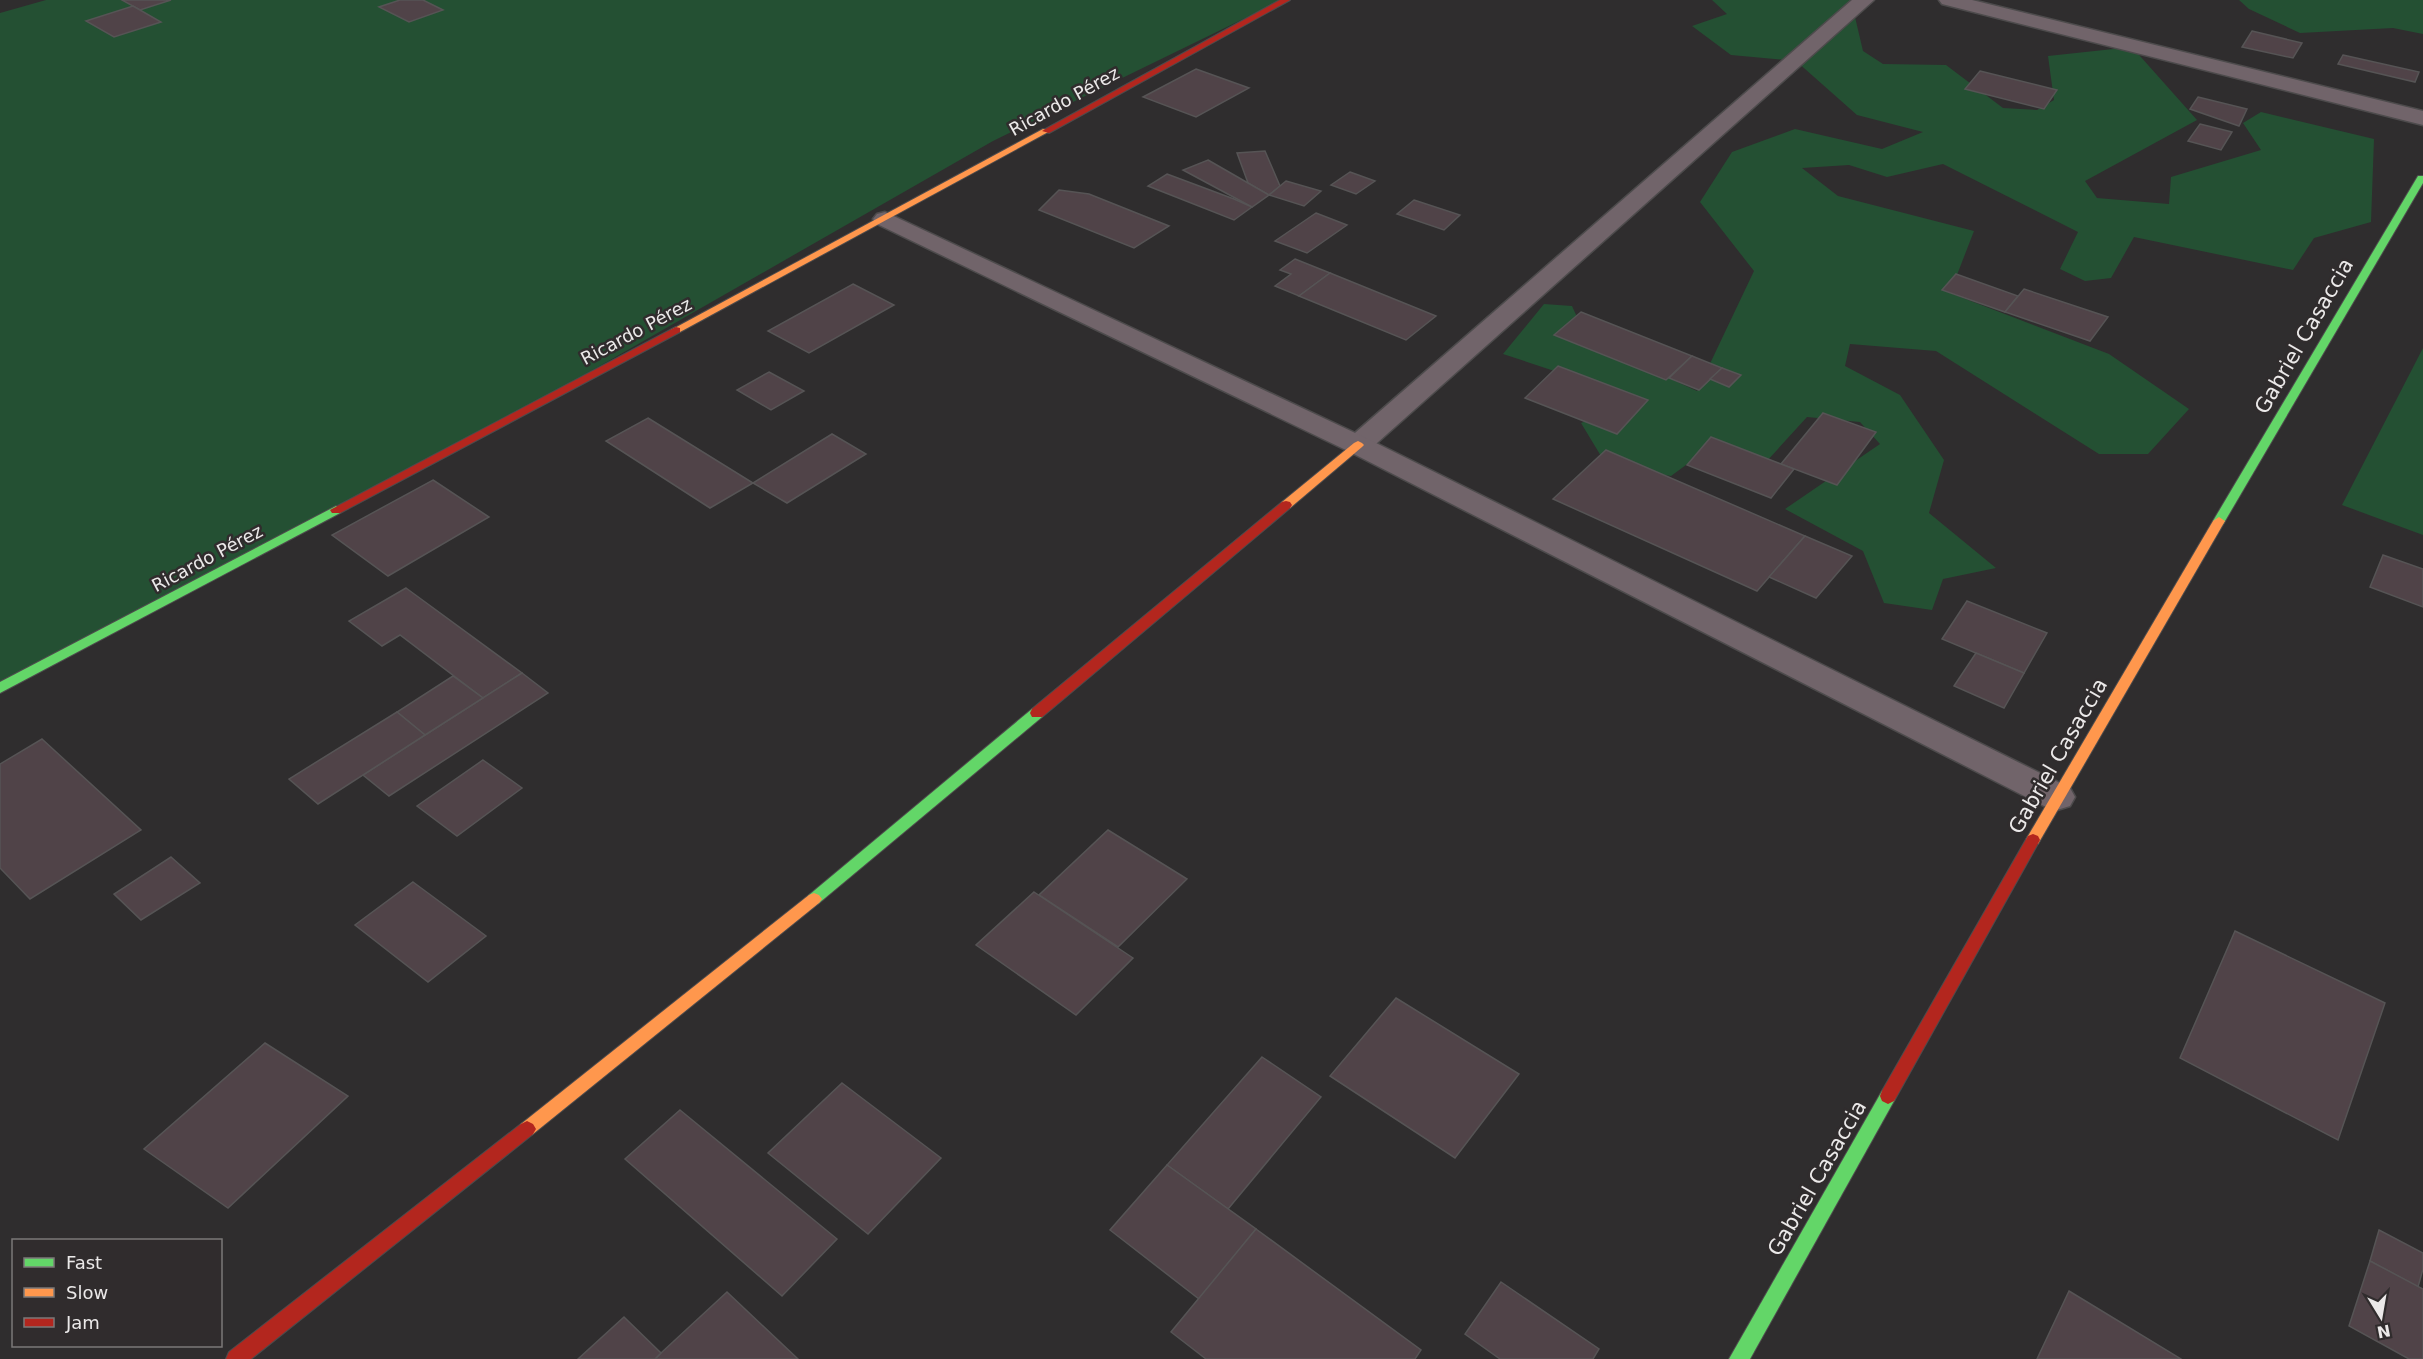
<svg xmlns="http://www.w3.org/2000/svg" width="2423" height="1359" font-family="'DejaVu Sans',sans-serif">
	<rect width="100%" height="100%" fill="#2f2d2e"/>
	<g fill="#245033">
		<polygon points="46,0 1282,0 993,141 500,423 0,683 0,13"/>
		<polygon points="1712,0 1851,0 1863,51 1883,64 1946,65 2003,108 2037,110 2054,100 2048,56 2132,47 2197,120 2085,181 2097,198 2169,204 2171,177 2261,150 2243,123 2261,112 2374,139 2371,222 2314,238 2293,270 2134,237 2111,278 2085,281 2060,269 2078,232 1943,164 1887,177 1849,165 1802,168 1838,196 1974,231 1950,293 2109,354 2189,409 2148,454 2099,454 1936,351 1850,344 1845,366 1900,395 1944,460 1929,513 1996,568 1943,579 1932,610 1884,603 1863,551 1785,509 1880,444 1860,422 1807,417 1766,462 1705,451 1671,476 1607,466 1581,423 1639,399 1503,354 1544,304 1572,306 1588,341 1697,391 1754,271 1700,202 1732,152 1795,129 1882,149 1923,132 1857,115 1796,61 1731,55 1692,26 1727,14"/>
		<polygon points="2239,0 2423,0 2423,34 2393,28 2300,33 2249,9"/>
		<polygon points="2423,348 2423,535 2342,505"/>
	</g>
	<g fill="#504348" stroke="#565455" stroke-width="1.5">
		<polygon points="122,0 171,0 140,10"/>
		<polygon points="400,0 423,0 443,10 409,22 379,7"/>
		<polygon points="133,6 161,22 114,37 86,21"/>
		<polygon points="2252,31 2302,43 2293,58 2242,47"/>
		<polygon points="2343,55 2419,72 2415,82 2338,64"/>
		<polygon points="1196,69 1249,88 1196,117 1143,97"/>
		<polygon points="1980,71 2057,90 2044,109 1965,89"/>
		<polygon points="2198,97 2247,109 2239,126 2190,109"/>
		<polygon points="2200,124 2232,132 2221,150 2188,141"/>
		<polygon points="1265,151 1280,186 1269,195 1248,183 1237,153"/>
		<polygon points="1208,160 1248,183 1269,195 1252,207 1183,170"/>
		<polygon points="1350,172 1375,181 1356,194 1331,185"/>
		<polygon points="1167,174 1234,199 1252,207 1234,220 1148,186"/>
		<polygon points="1286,181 1321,191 1304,206 1269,195"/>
		<polygon points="1059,190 1089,194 1169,226 1134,248 1039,210"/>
		<polygon points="1414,200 1460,215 1444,230 1397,214"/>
		<polygon points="1316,213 1347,225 1307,253 1275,241"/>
		<polygon points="1295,259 1330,273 1299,296 1275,286 1291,274 1280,270"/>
		<polygon points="1330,273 1436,316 1406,340 1299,296"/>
		<polygon points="1956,274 2018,296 2005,312 1942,290"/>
		<polygon points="853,284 894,305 809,353 768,331"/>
		<polygon points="2024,289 2108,317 2090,341 2005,312"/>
		<polygon points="1581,312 1692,356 1666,380 1554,335"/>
		<polygon points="1692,356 1722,368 1699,390 1669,378"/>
		<polygon points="1558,366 1648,400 1617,434 1525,398"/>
		<polygon points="1722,368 1741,375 1729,387 1710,379"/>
		<polygon points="769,372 804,391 771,410 737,390"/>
		<polygon points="1823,413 1876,432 1837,485 1781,464"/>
		<polygon points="648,418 753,483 710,508 606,441"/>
		<polygon points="832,434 866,454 787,503 753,483"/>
		<polygon points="1711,437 1781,464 1794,469 1771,498 1687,465"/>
		<polygon points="1606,450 1805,536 1757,591 1553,499"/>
		<polygon points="433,480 489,517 388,576 332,535"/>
		<polygon points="1805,536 1852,556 1816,598 1769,577"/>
		<polygon points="2383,555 2423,569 2423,607 2370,587"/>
		<polygon points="406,588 522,673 483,698 400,635 382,646 349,621"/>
		<polygon points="1967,601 2047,633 2024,673 1942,639"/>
		<polygon points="1976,653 2024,673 2004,708 1954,686"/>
		<polygon points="522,673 548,693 389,796 363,775"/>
		<polygon points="453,676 483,698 425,735 397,712"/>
		<polygon points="397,712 425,735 318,804 289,779"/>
		<polygon points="42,739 141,830 30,899 0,868 0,764"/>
		<polygon points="483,760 522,788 457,836 417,806"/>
		<polygon points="1108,830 1187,879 1118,947 1039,895"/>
		<polygon points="171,857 200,883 141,920 114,894"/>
		<polygon points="413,882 486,936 428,982 355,925"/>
		<polygon points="1034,892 1133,958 1076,1015 976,945"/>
		<polygon points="2235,931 2385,1003 2338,1140 2180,1058"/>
		<polygon points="1396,998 1519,1074 1455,1158 1330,1076"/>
		<polygon points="265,1043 348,1096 228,1208 144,1149"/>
		<polygon points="1262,1057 1321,1097 1228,1209 1167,1165"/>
		<polygon points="842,1083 941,1158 868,1234 768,1153"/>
		<polygon points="680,1110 837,1239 782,1296 625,1159"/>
		<polygon points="1167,1165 1256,1229 1199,1299 1110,1230"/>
		<polygon points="1256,1229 1421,1350 1415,1359 1206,1359 1171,1332"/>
		<polygon points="2379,1230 2423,1253 2423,1269 2418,1287 2370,1261"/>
		<polygon points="2370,1261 2423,1289 2423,1359 2409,1359 2349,1326"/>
		<polygon points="1501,1282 1599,1349 1593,1359 1500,1359 1465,1334"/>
		<polygon points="2069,1291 2181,1359 2037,1359"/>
		<polygon points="727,1292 798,1359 655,1359 661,1353"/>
		<polygon points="624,1317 661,1353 655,1359 578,1359"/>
	</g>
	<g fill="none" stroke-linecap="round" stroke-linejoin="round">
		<defs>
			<g id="lane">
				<polygon points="1852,0 1874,0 1368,451 1358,454 1348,451 1344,445 1348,439"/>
				<polygon points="1939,0 1972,0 2423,111 2423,125 1942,4"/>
			</g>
			<polygon id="street" points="885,212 1368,439 2070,788 2075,797 2070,806 2057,810 2044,806 1348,451 877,224 873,219 877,214"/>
			<g id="fast">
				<polygon points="2418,176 2423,176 2423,183 2225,521 2223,524 2215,524 2213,521"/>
				<polygon points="336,506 342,510 340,513 0,693 0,682"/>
				<polygon points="1037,708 1042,709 1044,713 1042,717 819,903 814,905 809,903 806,899 809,895 1032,709"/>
				<polygon points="1888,1088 1894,1091 1896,1096 1894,1101 1750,1359 1729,1359 1882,1091"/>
			</g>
			<g id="slow">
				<polygon points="1043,129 1050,131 680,332 672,332 671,330"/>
				<polygon points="1358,441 1362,443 1364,445 1362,447 1290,508 1282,508 1280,505 1282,502 1354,443"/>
				<polygon points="2219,517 2225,521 2038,844 2028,844 2026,840 2028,836 2213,521"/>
				<polygon points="814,893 819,895 822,899 819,903 533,1134 527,1137 521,1134 518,1129 521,1124 809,895"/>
			</g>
			<g id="jam">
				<polygon points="1280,0 1290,0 1049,133 1042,131"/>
				<polygon points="676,327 680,328 680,332 340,513 332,513 330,510"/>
				<polygon points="1286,501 1290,502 1292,505 1290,508 1042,717 1032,717 1030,713 1032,709 1282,502"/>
				<polygon points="2033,834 2038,836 2040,840 1894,1101 1888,1104 1882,1101 1880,1096 1882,1091 2028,836"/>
				<polygon points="527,1121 533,1124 536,1129 533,1134 251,1359 226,1359 229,1352 521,1124"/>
			</g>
		</defs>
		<use href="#lane" stroke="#4d4b4c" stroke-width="3"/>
		<use href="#street" stroke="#4d4b4c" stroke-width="3"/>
		<use href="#fast" stroke="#4d4b4c" stroke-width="2"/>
		<use href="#slow" stroke="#4d4b4c" stroke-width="2"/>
		<use href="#jam" stroke="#4d4b4c" stroke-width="2"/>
		<use href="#lane" fill="#71646a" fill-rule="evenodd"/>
		<use href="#street" fill="#71646a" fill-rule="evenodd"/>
		<use href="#fast" fill="#63d668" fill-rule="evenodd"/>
		<use href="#slow" fill="#ff974d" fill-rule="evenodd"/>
		<use href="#jam" fill="#b3261e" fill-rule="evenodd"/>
	</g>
	<g text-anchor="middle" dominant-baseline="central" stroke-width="5" stroke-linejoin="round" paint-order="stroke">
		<g font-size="18" fill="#ebe9e9" stroke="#302c2d">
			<text transform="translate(1064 101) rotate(-29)">Ricardo Pérez</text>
			<text transform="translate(636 331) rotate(-28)">Ricardo Pérez</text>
			<text transform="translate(207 558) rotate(-28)">Ricardo Pérez</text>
		</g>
		<g font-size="21" fill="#ebe9e9" stroke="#302c2d">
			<text transform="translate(2304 336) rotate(-60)">Gabriel Casaccia</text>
			<text transform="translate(2058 756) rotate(-60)">Gabriel Casaccia</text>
			<text transform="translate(1817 1178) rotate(-60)">Gabriel Casaccia</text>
		</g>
	</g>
	<rect x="12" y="1239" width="210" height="108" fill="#302c2d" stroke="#7b7878" stroke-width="1.5"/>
	<rect x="24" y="1258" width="30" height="9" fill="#63d668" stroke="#7b7878" stroke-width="1.5"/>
	<text x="66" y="1269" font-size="18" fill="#ebe9e9">Fast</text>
	<rect x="24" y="1288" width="30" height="9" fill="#ff974d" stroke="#7b7878" stroke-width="1.5"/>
	<text x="66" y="1299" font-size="18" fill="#ebe9e9">Slow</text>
	<rect x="24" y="1318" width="30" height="9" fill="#b3261e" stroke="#7b7878" stroke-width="1.5"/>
	<text x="66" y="1329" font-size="18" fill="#ebe9e9">Jam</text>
	<g transform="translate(2381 1317) rotate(169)" stroke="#302c2d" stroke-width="4.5" paint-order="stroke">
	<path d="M0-4.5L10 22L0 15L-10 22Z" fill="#ebe9e9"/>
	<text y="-9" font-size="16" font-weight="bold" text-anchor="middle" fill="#ebe9e9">N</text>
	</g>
</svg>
